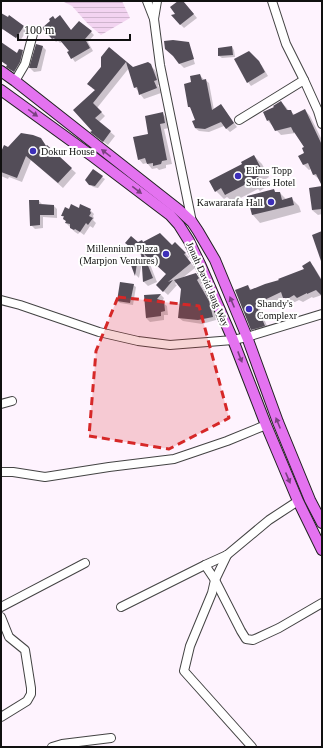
<svg xmlns="http://www.w3.org/2000/svg" width="323" height="748" font-family="'Times New Roman',serif">
	<defs>
		<pattern id="farmland-rules" width="6" height="5" patternUnits="userSpaceOnUse"><rect width="6" height="5" fill="#f3d4f1"/><path d="M0 2.5h6" fill="none" stroke="#cfb5ce"/></pattern>
	</defs>
	<rect width="100%" height="100%" fill="#fef3fe"/>
	<polygon fill="url(#farmland-rules)" points="62,1 122,1 130,18 101,35 88,24 72,6"/>
	<g fill="#0003">
		<polygon points="179,1 183,1 197,18 184,28 180,24 177,14"/>
		<polygon points="1,14 8,19 10,16 27,30 20,41 3,29 1,32"/>
		<polygon points="56,20 72,31 91,32 94,35 88,42 93,51 75,62 68,52 70,51 62,42 60,43 58,41 56,42 52,38"/>
		<polygon points="1,43 18,55 22,51 26,55 18,74 11,70 8,66 1,61"/>
		<polygon points="188,43 190,45 189,45 195,64 184,68 180,64"/>
		<polygon points="42,46 46,50 41,71 34,72 30,68"/>
		<polygon points="232,47 234,50 235,57 222,58 219,56"/>
		<polygon points="109,48 132,68 147,63 155,70 161,84 158,85 161,93 144,99 135,87 129,68 97,108 105,116 99,122 115,136 108,145 96,136 93,131 75,110 96,91 92,88"/>
		<polygon points="249,52 262,66 268,76 251,86 248,82"/>
		<polygon points="200,75 204,80 205,80 209,83 214,110 224,109 237,127 230,132 224,126 209,132 199,131 195,128 196,121 192,109 189,107 192,83"/>
		<polygon points="281,102 286,107 289,111 290,111 295,115 305,110 310,116 322,140 322,185 320,180 314,175 311,169 309,170 304,165 300,157 306,154 305,148 296,133 281,135 268,121 264,112 275,107"/>
		<polygon points="162,113 167,118 169,128 164,129 172,164 166,165 166,168 159,170 157,168 152,169 147,163 143,164 139,159 150,134"/>
		<polygon points="41,139 48,148 76,173 63,188 31,160 22,182 9,177 8,179 1,176 1,149 3,150"/>
		<polygon points="254,156 262,164 269,177 263,181 266,187 260,191 258,189 233,202 227,197 224,199 216,191"/>
		<polygon points="102,177 105,179 98,188 93,187 90,184"/>
		<polygon points="322,187 322,214 318,215 312,210"/>
		<polygon points="274,190 276,193 280,193 287,200 291,198 299,206 301,212 260,223 253,215 248,197"/>
		<polygon points="39,201 42,204 54,206 57,209 57,218 43,217 43,228 35,229 31,225"/>
		<polygon points="79,209 90,210 94,214 93,216 94,218 93,220 96,223 93,228 90,226 84,235 80,232 78,234 75,232 66,223 67,222 64,219 64,218 62,216 70,210"/>
		<polygon points="142,241 144,243 172,247 185,253 189,257 188,259 195,268 181,279 196,274 199,278 202,283 201,284 213,306 216,320 202,324 183,321 179,318 183,288 177,282 175,284 177,285 168,295 157,285 167,274 146,254 157,282 148,286 144,282 142,256 126,243 138,243"/>
		<polygon points="138,258 142,262 139,278 136,275 130,261"/>
		<polygon points="309,262 314,267 322,280 322,295 313,298 312,297 303,302 299,300 295,302 289,302 284,297 260,309 269,331 257,334 252,329 247,286 252,290 280,281 306,270"/>
		<polygon points="133,285 136,287 133,305 120,303 118,301"/>
		<polygon points="161,295 164,298 162,302 167,306 168,315 164,315 164,320 150,322 146,318 145,296"/>
	</g>
	<g fill="#534d58">
		<polygon points="178,1 183,1 194,14 180,25 171,15 175,14 170,7"/>
		<polygon points="1,13 8,17 9,15 24,26 16,38 1,28"/>
		<polygon points="60,15 71,30 79,21 92,31 85,39 90,48 71,59 67,52 69,51 59,39 56,41 54,38 52,39 42,28 50,21 49,19 53,16 55,19"/>
		<polygon points="173,40 189,42 194,59 179,64 173,56 165,49 164,41"/>
		<polygon points="1,42 17,53 19,49 23,50 20,62 14,72 6,67 7,65 1,61"/>
		<polygon points="36,44 43,46 37,68 29,68"/>
		<polygon points="232,46 233,55 218,56 218,48"/>
		<polygon points="109,47 133,67 148,62 151,64 157,80 154,81 157,88 139,95 137,87 134,88 126,62 93,103 102,112 95,118 111,131 103,142 90,132 92,131 73,110 95,90 87,84 101,67 101,57"/>
		<polygon points="249,51 259,61 265,72 247,83 234,59"/>
		<polygon points="200,74 202,80 206,79 212,110 221,104 234,123 226,129 221,122 205,129 195,128 192,121 195,120 190,107 188,107 184,84 191,82 190,76"/>
		<polygon points="281,101 287,110 291,110 293,115 305,109 322,145 322,209 312,210 309,188 322,186 316,174 313,175 308,163 303,165 298,156 304,153 302,148 304,147 294,132 294,133 291,127 275,131 269,120 267,121 263,112 274,107 273,106"/>
		<polygon points="163,112 165,123 160,124 167,160 162,161 161,164 153,166 153,163 147,164 145,158 138,160 133,137 148,134 145,116"/>
		<polygon points="21,133 33,135 41,138 46,146 47,145 72,168 58,183 26,156 17,178 1,172 1,152 4,145 8,147"/>
		<polygon points="254,155 262,170 256,173 260,179 251,184 250,182 225,195 221,188 215,192 209,181 242,164 241,162"/>
		<polygon points="93,169 103,176 95,186 89,185 85,180"/>
		<polygon points="274,189 275,192 280,192 282,200 292,197 294,205 252,215 247,196"/>
		<polygon points="29,200 39,200 39,204 54,205 54,215 40,215 40,225 30,226"/>
		<polygon points="71,204 79,208 80,204 91,209 90,211 91,213 89,216 93,218 88,225 86,223 80,232 75,229 74,230 70,228 70,224 65,223 66,221 63,219 64,216 61,216 65,207 69,209"/>
		<polygon points="322,231 322,261 321,261 312,235"/>
		<polygon points="160,233 172,245 175,242 186,253 184,254 191,263 168,282 173,280 163,292 156,285 166,274 143,253 153,278 143,282 141,253 137,252 125,243 131,236 138,242 142,240 143,242"/>
		<polygon points="138,257 135,276 129,260"/>
		<polygon points="310,261 322,281 322,296 316,290 307,294 307,293 297,298 294,295 289,298 283,298 281,292 256,304 265,326 251,330 235,290 248,285 250,290 265,284 279,280 278,279 304,269 302,266"/>
		<polygon points="196,273 199,278 197,280 209,301 213,317 198,320 178,318 181,289 174,280"/>
		<polygon points="120,282 134,284 130,303 117,301"/>
		<polygon points="161,294 157,299 164,301 165,311 161,312 161,316 146,318 144,295"/>
	</g>
	<g fill="none" stroke-linecap="round" stroke-linejoin="round">
		<defs>
			<g id="minor">
				<polyline points="147,1 154,19"/>
				<polyline points="157,1 154,19 160,65 192,222"/>
				<polyline points="272,1 286,44 304,80"/>
				<polyline points="15,81 25,64 33,34"/>
				<polyline points="239,120 304,80 318,111 322,124"/>
				<polyline points="1,300 20,305 99,332 138,341 170,345 233,340 247,337 322,314"/>
				<polyline points="1,404 12,401"/>
				<polyline points="1,472 13,472 45,477 109,467 174,459 227,441 266,425"/>
				<polyline points="227,555 215,580 212,593 190,646 184,671 252,747"/>
				<polyline points="205,565 215,580 241,631 246,639 253,640 279,628 322,603"/>
				<polyline points="1,607 85,563"/>
				<polyline points="121,607 205,565 227,555 269,520 298,501"/>
				<polyline points="1,617 9,637 25,650 31,688 31,694 27,701 1,717"/>
				<polyline points="52,747 62,744 111,738"/>
			</g>
			<g id="major">
				<polyline points="1,71 15,81 179,210 192,222 198,231 215,260 247,337 278,422 310,500 322,523"/>
				<polyline points="1,90 92,156 170,215 179,225 189,241 200,264 233,340 266,425 298,501 322,550"/>
			</g>
		</defs>
		<use href="#minor" stroke="#434343" stroke-width="10"/>
		<use href="#major" stroke="#212121" stroke-width="12"/>
		<use href="#minor" stroke="#fff" stroke-width="8"/>
		<use href="#major" stroke="#e472f0" stroke-width="10"/>
	</g>
	<defs><path id="oneway-solid" d="M-6-.8H1V-3.2L6.5 0L1 3.2V.8H-6Z"/></defs>
	<g fill="#7a4180">
		<use href="#oneway-solid" transform="translate(33 113) rotate(36)"/>
		<use href="#oneway-solid" transform="translate(106 153) rotate(-142)"/>
		<use href="#oneway-solid" transform="translate(137 190) rotate(37)"/>
		<use href="#oneway-solid" transform="translate(232 302) rotate(-113)"/>
		<use href="#oneway-solid" transform="translate(240 357) rotate(69)"/>
		<use href="#oneway-solid" transform="translate(278 423) rotate(-112)"/>
		<use href="#oneway-solid" transform="translate(288 478) rotate(67)"/>
	</g>
	<path fill="#d62828" fill-opacity="0.2" stroke="#d62828" stroke-width="3" stroke-dasharray="8 5" stroke-linejoin="round" d="M118 297 199 306 229 418 169 449 89 436 96 351Z"/>
	<g fill="#3d2fb8" stroke="#fff" stroke-width="1.5">
		<circle cx="33" cy="151" r="4"/>
		<circle cx="238" cy="176" r="4"/>
		<circle cx="271" cy="202" r="4"/>
		<circle cx="166" cy="254" r="4"/>
		<circle cx="249" cy="309" r="4"/>
	</g>
	<g text-anchor="middle" dominant-baseline="central" stroke-width="4" stroke-linejoin="round" paint-order="stroke">
		<g font-size="10" fill="#101010" stroke="#fff" text-anchor="start">
			<text x="41" y="151">Dokur House</text>
			<text x="246" y="170">Elims Topp<tspan x="246" dy="12">Suites Hotel</tspan></text>
			<text x="263" y="202" text-anchor="end">Kawararafa Hall</text>
			<text x="158" y="248" text-anchor="end">Millennium Plaza<tspan x="158" dy="12">(Marpjon Ventures)</tspan></text>
			<text x="257" y="303">Shandy's<tspan x="257" dy="12">Complexr</tspan></text>
		</g>
		<g font-size="10" fill="#101010" stroke="#fff">
			<text transform="translate(208 284) rotate(66)">Jonah David Jang Way</text>
		</g>
	</g>
	<rect width="323" height="748" fill="none" stroke="#101010" stroke-width="4"/>
	<path d="M18 34v6h112v-6" fill="none" stroke="#101010" stroke-width="2"/>
	<text x="24" y="34" font-size="12" fill="#101010" stroke="#ffffff" stroke-width="3" paint-order="stroke">100 m</text>
</svg>
